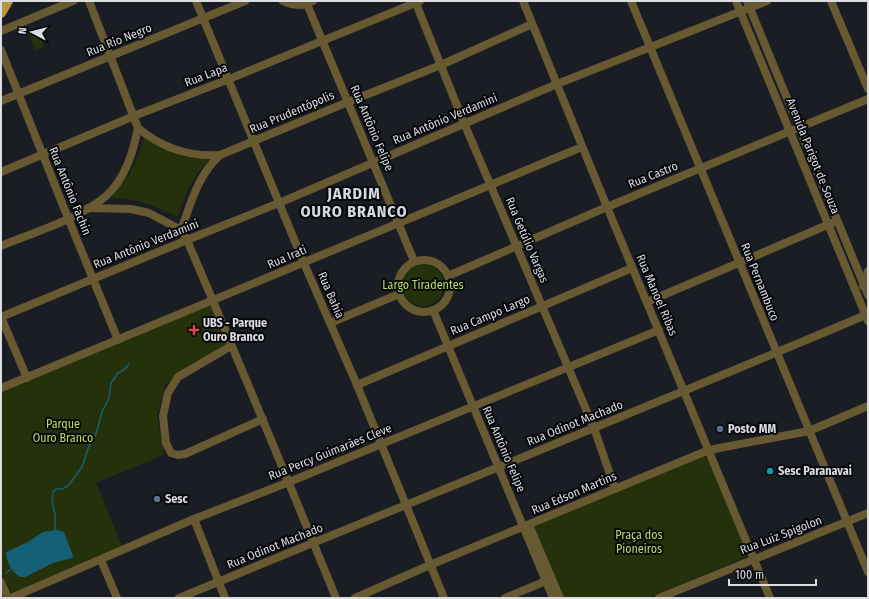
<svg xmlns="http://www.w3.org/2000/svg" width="869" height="599" font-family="'Fira Sans Condensed',sans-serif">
	<rect width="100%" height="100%" fill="#1a1d23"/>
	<g fill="#25310b">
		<polygon points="36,28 44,47 35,50 28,31"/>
		<path d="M144 137C164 153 186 155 210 158 194 176 184 194 178 217L149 204 129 199 112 198V196L130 173 139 154 143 140Z"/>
		<circle cx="423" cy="285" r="21"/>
		<polygon points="210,303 228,345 178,375 165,385 157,417 164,450 163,455 96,483 122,546 11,594 1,571 1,390"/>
		<polygon points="702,456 708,458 747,552 746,557 648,598 561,598 533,528 534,526"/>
	</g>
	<path fill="#146076" d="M57 530 64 532 73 556 72 558 53 563 25 577H20C12 572 6 562 6 552L28 542 43 532Z"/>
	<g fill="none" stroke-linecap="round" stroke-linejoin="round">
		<g stroke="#146076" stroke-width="1.5">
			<polyline points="55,532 55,515 52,500 53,492 56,489 62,489 68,486 82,467 89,446 96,434 102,412 109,398 111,383 118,373 125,369 129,364"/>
			<polyline points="6,573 12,568"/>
		</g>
		<g stroke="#675a33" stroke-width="8">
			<path d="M89 1 138 128C162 148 189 157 220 155L348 102 441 65 532 24"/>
			<polyline points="196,1 303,261 357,385 444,598"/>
			<path d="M283 1C293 6 302 7 313 1"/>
			<polyline points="415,1 464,123 594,428 615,489"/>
			<polyline points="523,1 607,207 770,598"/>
			<polyline points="631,1 868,572"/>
			<polyline points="736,1 868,321"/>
			<polyline points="747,1 868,295"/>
			<polyline points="831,1 868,89"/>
			<polyline points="307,4 414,261"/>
			<polyline points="1,31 73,1"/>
			<polyline points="1,50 68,218 118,340"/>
			<polyline points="1,101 245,1"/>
			<polyline points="1,172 134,116 229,79 420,1"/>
			<path d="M88 208 131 209 149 213 181 230 187 240C238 359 287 478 336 598"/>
			<path d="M181 230C191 203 198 175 220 155"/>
			<path d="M1 246C32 233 81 218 106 196 125 179 133 153 138 128"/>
			<circle cx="424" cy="286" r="26"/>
			<polyline points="448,276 607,207 868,99"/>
			<polyline points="863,286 868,271"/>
			<polyline points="647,302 832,223"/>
			<polyline points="433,310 553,598"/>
			<polyline points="1,317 187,240 279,203 557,84 767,1"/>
			<polyline points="1,317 27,378"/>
			<polyline points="330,323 399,294"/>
			<polyline points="231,346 178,377 168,393 163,416 166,443 171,453 178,455 185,454 263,419"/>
			<polyline points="357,385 632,268"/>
			<polyline points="1,388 582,147"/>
			<polyline points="194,519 225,598"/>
			<polyline points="529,525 560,598"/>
			<polyline points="101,560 117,598"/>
			<polyline points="1,582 8,598"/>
			<polyline points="11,598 194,519 289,482 659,330"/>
			<path d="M179 598C409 503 639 411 868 314"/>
			<polyline points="355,598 430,565 709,450 809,431 868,406"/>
			<polyline points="505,598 546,581"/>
			<polyline points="659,598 868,513"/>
		</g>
		<polyline stroke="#b39741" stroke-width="10" points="1,13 8,1"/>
	</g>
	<path fill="#e0444e" stroke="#06070a" stroke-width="1.5" d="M192 324h4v4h4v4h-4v4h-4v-4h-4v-4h4z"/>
	<g fill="#5c6f8a" stroke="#06070a" stroke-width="1.5">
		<circle cx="720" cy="429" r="4"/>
		<circle cx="157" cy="499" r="4"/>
	</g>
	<circle fill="#0f9aa8" stroke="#06070a" stroke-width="1.5" cx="770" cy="471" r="4"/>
	<g text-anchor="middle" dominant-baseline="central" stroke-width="4" stroke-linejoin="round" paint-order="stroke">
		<g font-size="12" fill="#dbdde1" stroke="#06070a">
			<text transform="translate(119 40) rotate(-22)">Rua Rio Negro</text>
			<text transform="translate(206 75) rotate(-21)">Rua Lapa</text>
			<text transform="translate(292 112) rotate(-23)">Rua Prudentópolis</text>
			<text transform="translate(445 119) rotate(-23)">Rua Antônio Verdamini</text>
			<text transform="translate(372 128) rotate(67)">Rua Antônio Felipe</text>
			<text transform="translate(813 156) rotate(68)">Avenida Parigot de Souza</text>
			<text transform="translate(653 175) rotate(-22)">Rua Castro</text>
			<text transform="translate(70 191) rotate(68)">Rua Antônio Fachin</text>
			<text transform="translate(527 240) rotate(67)">Rua Getúlio Vargas</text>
			<text transform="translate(146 244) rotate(-22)">Rua Antônio Verdamini</text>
			<text transform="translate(287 257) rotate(-23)">Rua Irati</text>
			<text transform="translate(760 282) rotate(68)">Rua Pernambuco</text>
			<text transform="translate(331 295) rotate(67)">Rua Bahia</text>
			<text transform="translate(657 295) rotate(67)">Rua Manoel Ribas</text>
			<text transform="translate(490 315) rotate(-23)">Rua Campo Largo</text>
			<text transform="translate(575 423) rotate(-22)">Rua Odinot Machado</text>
			<text transform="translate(504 449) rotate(67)">Rua Antônio Felipe</text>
			<text transform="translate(330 452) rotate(-22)">Rua Percy Guimarães Cleve</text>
			<text transform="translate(574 493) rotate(-23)">Rua Edson Martins</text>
			<text transform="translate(781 535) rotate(-21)">Rua Luiz Spigolon</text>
			<text transform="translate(275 546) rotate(-22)">Rua Odinot Machado</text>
		</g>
		<g font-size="12" fill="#b6df62" stroke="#06070a">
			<text x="423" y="285">Largo Tiradentes</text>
			<text x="63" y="424">Parque<tspan x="63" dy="14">Ouro Branco</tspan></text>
			<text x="639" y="535">Praça dos<tspan x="639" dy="14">Pioneiros</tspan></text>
		</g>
		<g font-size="12" font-weight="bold" fill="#dbdde1" stroke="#06070a" text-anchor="start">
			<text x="203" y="323">UBS - Parque<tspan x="203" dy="14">Ouro Branco</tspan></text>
			<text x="728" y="429">Posto MM</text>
			<text x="778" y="471">Sesc Paranavai</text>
			<text x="165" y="499">Sesc</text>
		</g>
		<g font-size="16" font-weight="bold" letter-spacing="1" fill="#d6dae2" stroke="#06070a">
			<text x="354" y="193">JARDIM<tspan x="354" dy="18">OURO BRANCO</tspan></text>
		</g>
	</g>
	<rect width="869" height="599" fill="none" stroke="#dbdde1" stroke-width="4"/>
	<g transform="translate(32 32) rotate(277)" stroke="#06070a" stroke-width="3" paint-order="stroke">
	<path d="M0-3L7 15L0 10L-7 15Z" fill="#dbdde1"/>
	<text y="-6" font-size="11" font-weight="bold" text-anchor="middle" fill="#dbdde1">N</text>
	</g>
	<path d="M729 579v6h87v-6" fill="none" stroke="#dbdde1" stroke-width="2"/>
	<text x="735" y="579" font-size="12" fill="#dbdde1" stroke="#06070a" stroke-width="3" paint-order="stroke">100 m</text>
</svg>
